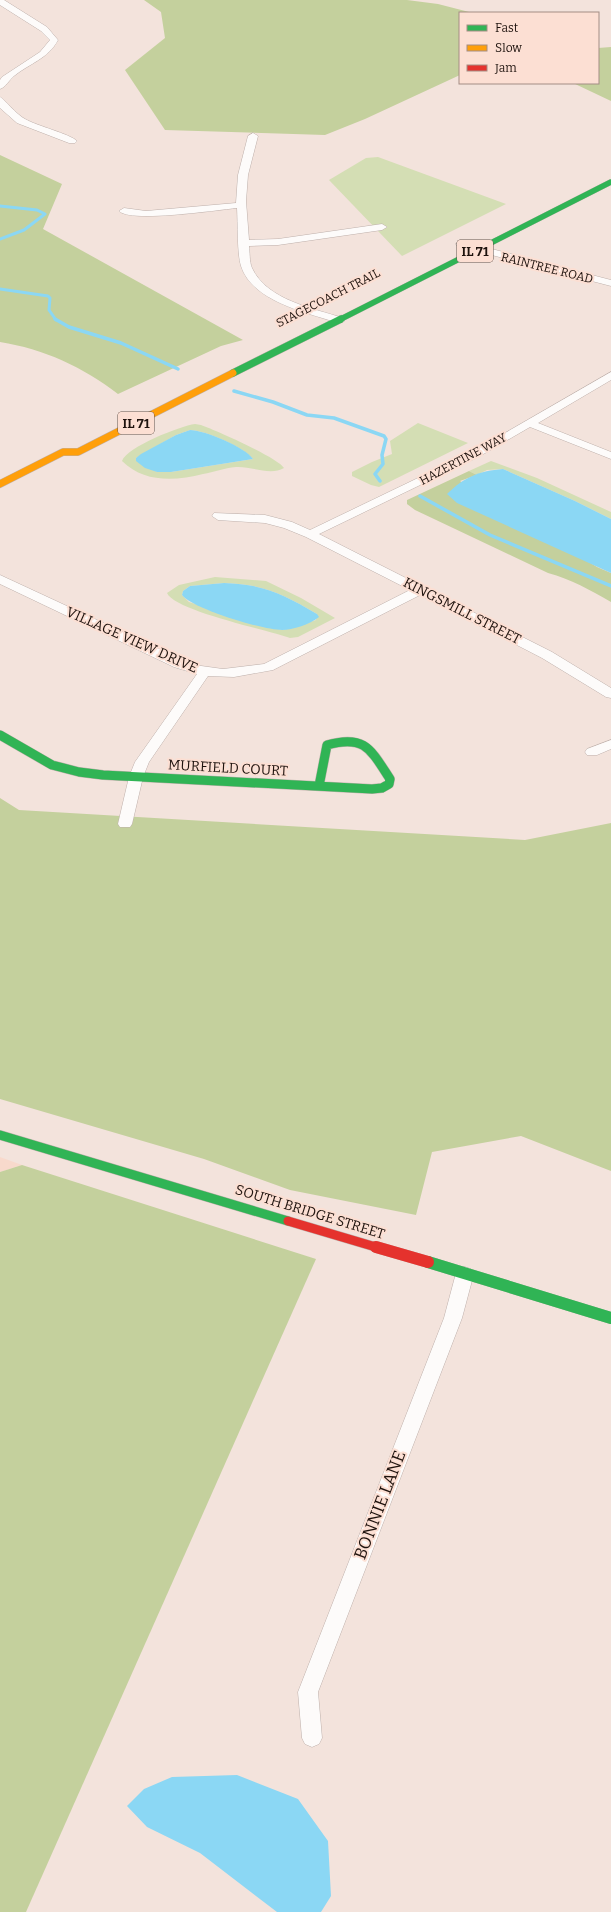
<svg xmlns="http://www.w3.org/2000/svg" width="611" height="1912" font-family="Bitter,serif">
	<rect width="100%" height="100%" fill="#f3e3dc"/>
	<polygon fill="#f8d9cc" points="0,1157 22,1165 0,1172"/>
	<g fill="#d4deb4" fill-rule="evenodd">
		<polygon points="378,157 506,204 402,256 329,180 366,158"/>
		<polygon points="418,423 468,443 379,487 371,485 352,476 352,472 372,462 392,454 390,441"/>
		<path d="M195 424 201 425C215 430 279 458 284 468 270 476 251 466 236 467 224 468 214 472 203 474 175 481 144 483 122 461 127 447 180 426 195 424ZM190 430C204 430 244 447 253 459L171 472H157L136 458 176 435Z"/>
		<polygon points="491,461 537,478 611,512 611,519 575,501 503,469 487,470 477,475 469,471"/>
		<path d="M215 577 266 581 301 598 335 618 298 637 290 638C268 630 175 611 167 593L179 585ZM224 583C263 584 283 594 317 614L316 620 292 628 282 630 189 602 182 595 183 591 190 586Z"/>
	</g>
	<g fill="#c4d09d">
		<polygon points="144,0 407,0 438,4 473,13 460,13 460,75 365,119 325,135 165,130 125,70 165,38 161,12"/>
		<polygon points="611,47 611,101 573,83 598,83 598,48"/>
		<path d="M0 155 62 184 43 229 243 340 221 346 118 394C83 367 44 349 0 342Z"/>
		<path d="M469 471 477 475 460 481 597 567 611 573V602C590 590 571 579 548 573L415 510 407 504V500Z"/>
		<polygon points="0,798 19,810 525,840 611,823 611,1171 521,1136 432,1152 416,1215 290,1190 204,1159 0,1099"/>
		<polygon points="22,1165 316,1259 26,1912 0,1912 0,1172"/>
	</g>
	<g fill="#8bd7f4">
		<path d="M190 430C204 430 245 447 253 459L171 472H157L145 468 136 461V458L141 454 176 435Z"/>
		<path d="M503 469 575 501 611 519V573L457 503 447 494C464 477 479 471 503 469Z"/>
		<path d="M224 583C263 584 283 594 317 614L319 617C311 624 292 630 282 630 263 630 193 609 182 595L183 591 190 586Z"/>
		<polygon points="237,1775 298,1799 328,1841 331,1896 321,1912 277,1912 200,1853 147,1827 127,1806 144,1789 172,1777"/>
	</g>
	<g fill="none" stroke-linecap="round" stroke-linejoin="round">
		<g stroke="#8bd7f4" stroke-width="3">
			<polyline points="0,206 37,210 45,214 24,230 0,239"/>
			<polyline points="0,289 48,296 50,298 49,310 56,320"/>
		</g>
		<g stroke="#8bd7f4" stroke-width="3.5">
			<polyline points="55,319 69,327 121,343 178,369"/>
			<polyline points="234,391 273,402 307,415 334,418 384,436 386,439 382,455 383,464 375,474 380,481"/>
			<polyline points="420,496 490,535 611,586"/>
		</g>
		<defs>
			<g id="street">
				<path d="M0 0H4L47 27 58 40C48 59 30 63 14 76 9 80 6 87 0 89V80L2 77 40 52 50 40 41 31 0 5Z"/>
				<path d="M0 97C3 98 17 115 25 119 37 126 70 134 77 141L75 143H69L17 123 0 108Z"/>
				<path d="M253 133 258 136 248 175 246 201 249 240 278 239 382 224 387 227 382 230 278 245 249 246C250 252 249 261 252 268 267 300 312 308 343 318L344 320 343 322H335C305 312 252 301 241 266 237 254 238 223 237 208 217 210 130 223 119 211L124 208 146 211 236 203 238 175 248 136Z"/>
				<polygon points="461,241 611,280 611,286 457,246 456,244"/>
				<polygon points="611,372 611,380 538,423 611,452 611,459 530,427 480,456 319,534 552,652 611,688 611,698 606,697 542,658 420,595 273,670 234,677 208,676 149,762 143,777 132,824 130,827 120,827 118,824 129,777 135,762 197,674 174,667 0,584 0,575 194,665 223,669 264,664 410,590 306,537 284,528 265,523 218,520 212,516 214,513 265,515 292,522 310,530 472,452"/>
				<polygon points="611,740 611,749 597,755 587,755 585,752 587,749"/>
				<polygon points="465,1267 471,1269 474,1273 462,1318 318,1692 322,1738 319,1744 312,1747 305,1744 302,1738 298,1692 444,1318 456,1273 459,1269"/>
			</g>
			<polyline id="fast-far3" points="339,320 611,182"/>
			<polyline id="fast-far2" points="233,373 341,319"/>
			<g id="fast-far1">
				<path d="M0 735 52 765 79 772 103 775 372 789 382 788 389 784 390 779C371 750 365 734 327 745L319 786"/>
				<polyline points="0,1135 288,1221"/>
			</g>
			<polyline id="fast" points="428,1262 611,1318"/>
			<polyline id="slow" points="0,484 63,452 78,452 233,373"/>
			<polyline id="jam-far1" points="288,1221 379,1248"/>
			<polyline id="jam" points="376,1247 428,1262"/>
		</defs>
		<use href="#street" stroke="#beb0ab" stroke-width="1"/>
		<use href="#fast-far3" stroke="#beb0ab" stroke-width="6"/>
		<use href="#fast-far2" stroke="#beb0ab" stroke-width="8"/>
		<use href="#fast-far1" stroke="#beb0ab" stroke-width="10"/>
		<use href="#fast" stroke="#beb0ab" stroke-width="12"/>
		<use href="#slow" stroke="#beb0ab" stroke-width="8"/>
		<use href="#jam-far1" stroke="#beb0ab" stroke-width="10"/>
		<use href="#jam" stroke="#beb0ab" stroke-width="12"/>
		<use href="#street" fill="#fdfbfa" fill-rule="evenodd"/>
		<use href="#fast-far3" stroke="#30b455" stroke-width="5.5"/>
		<use href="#fast-far2" stroke="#30b455" stroke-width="7"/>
		<use href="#fast-far1" stroke="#30b455" stroke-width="9"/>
		<use href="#fast" stroke="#30b455" stroke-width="12"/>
		<use href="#slow" stroke="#ff9f0a" stroke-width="7"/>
		<use href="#jam-far1" stroke="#e5322d" stroke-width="9"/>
		<use href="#jam" stroke="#e5322d" stroke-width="12"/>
	</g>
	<g text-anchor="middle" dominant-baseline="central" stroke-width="4" stroke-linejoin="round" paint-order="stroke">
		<g font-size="12" fill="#1e120d" stroke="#fcdfd3">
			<text transform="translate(547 268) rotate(14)">RAINTREE ROAD</text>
			<text transform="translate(328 298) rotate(-27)">STAGECOACH TRAIL</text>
			<text transform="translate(463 459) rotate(-28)">HAZERTINE WAY</text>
		</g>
		<g fill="#fcdfd3" stroke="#615048" stroke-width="1">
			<rect x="457" y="240" width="36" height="22" rx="3"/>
			<rect x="118" y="412" width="36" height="22" rx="3"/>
		</g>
		<g font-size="13" font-weight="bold" fill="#1e120d">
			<text x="475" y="251">IL 71</text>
			<text x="136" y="423">IL 71</text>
		</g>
		<g font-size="14" fill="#1e120d" stroke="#fcdfd3">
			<text transform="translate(462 611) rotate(27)">KINGSMILL STREET</text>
			<text transform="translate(132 640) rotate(24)">VILLAGE VIEW DRIVE</text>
			<text transform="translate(228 768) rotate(3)">MURFIELD COURT</text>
			<text transform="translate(310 1212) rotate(17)">SOUTH BRIDGE STREET</text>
		</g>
		<g font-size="17" fill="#1e120d" stroke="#fcdfd3">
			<text transform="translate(380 1505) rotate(-69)">BONNIE LANE</text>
		</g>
	</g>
	<rect x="459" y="12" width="140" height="72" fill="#fcdfd3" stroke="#a38d84"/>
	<rect x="467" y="25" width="20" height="6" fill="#30b455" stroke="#a38d84"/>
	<text x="495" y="32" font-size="12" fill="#1e120d">Fast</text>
	<rect x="467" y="45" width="20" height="6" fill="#ff9f0a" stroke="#a38d84"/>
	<text x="495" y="52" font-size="12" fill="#1e120d">Slow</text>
	<rect x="467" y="65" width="20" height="6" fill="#e5322d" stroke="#a38d84"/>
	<text x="495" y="72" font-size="12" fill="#1e120d">Jam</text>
</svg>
